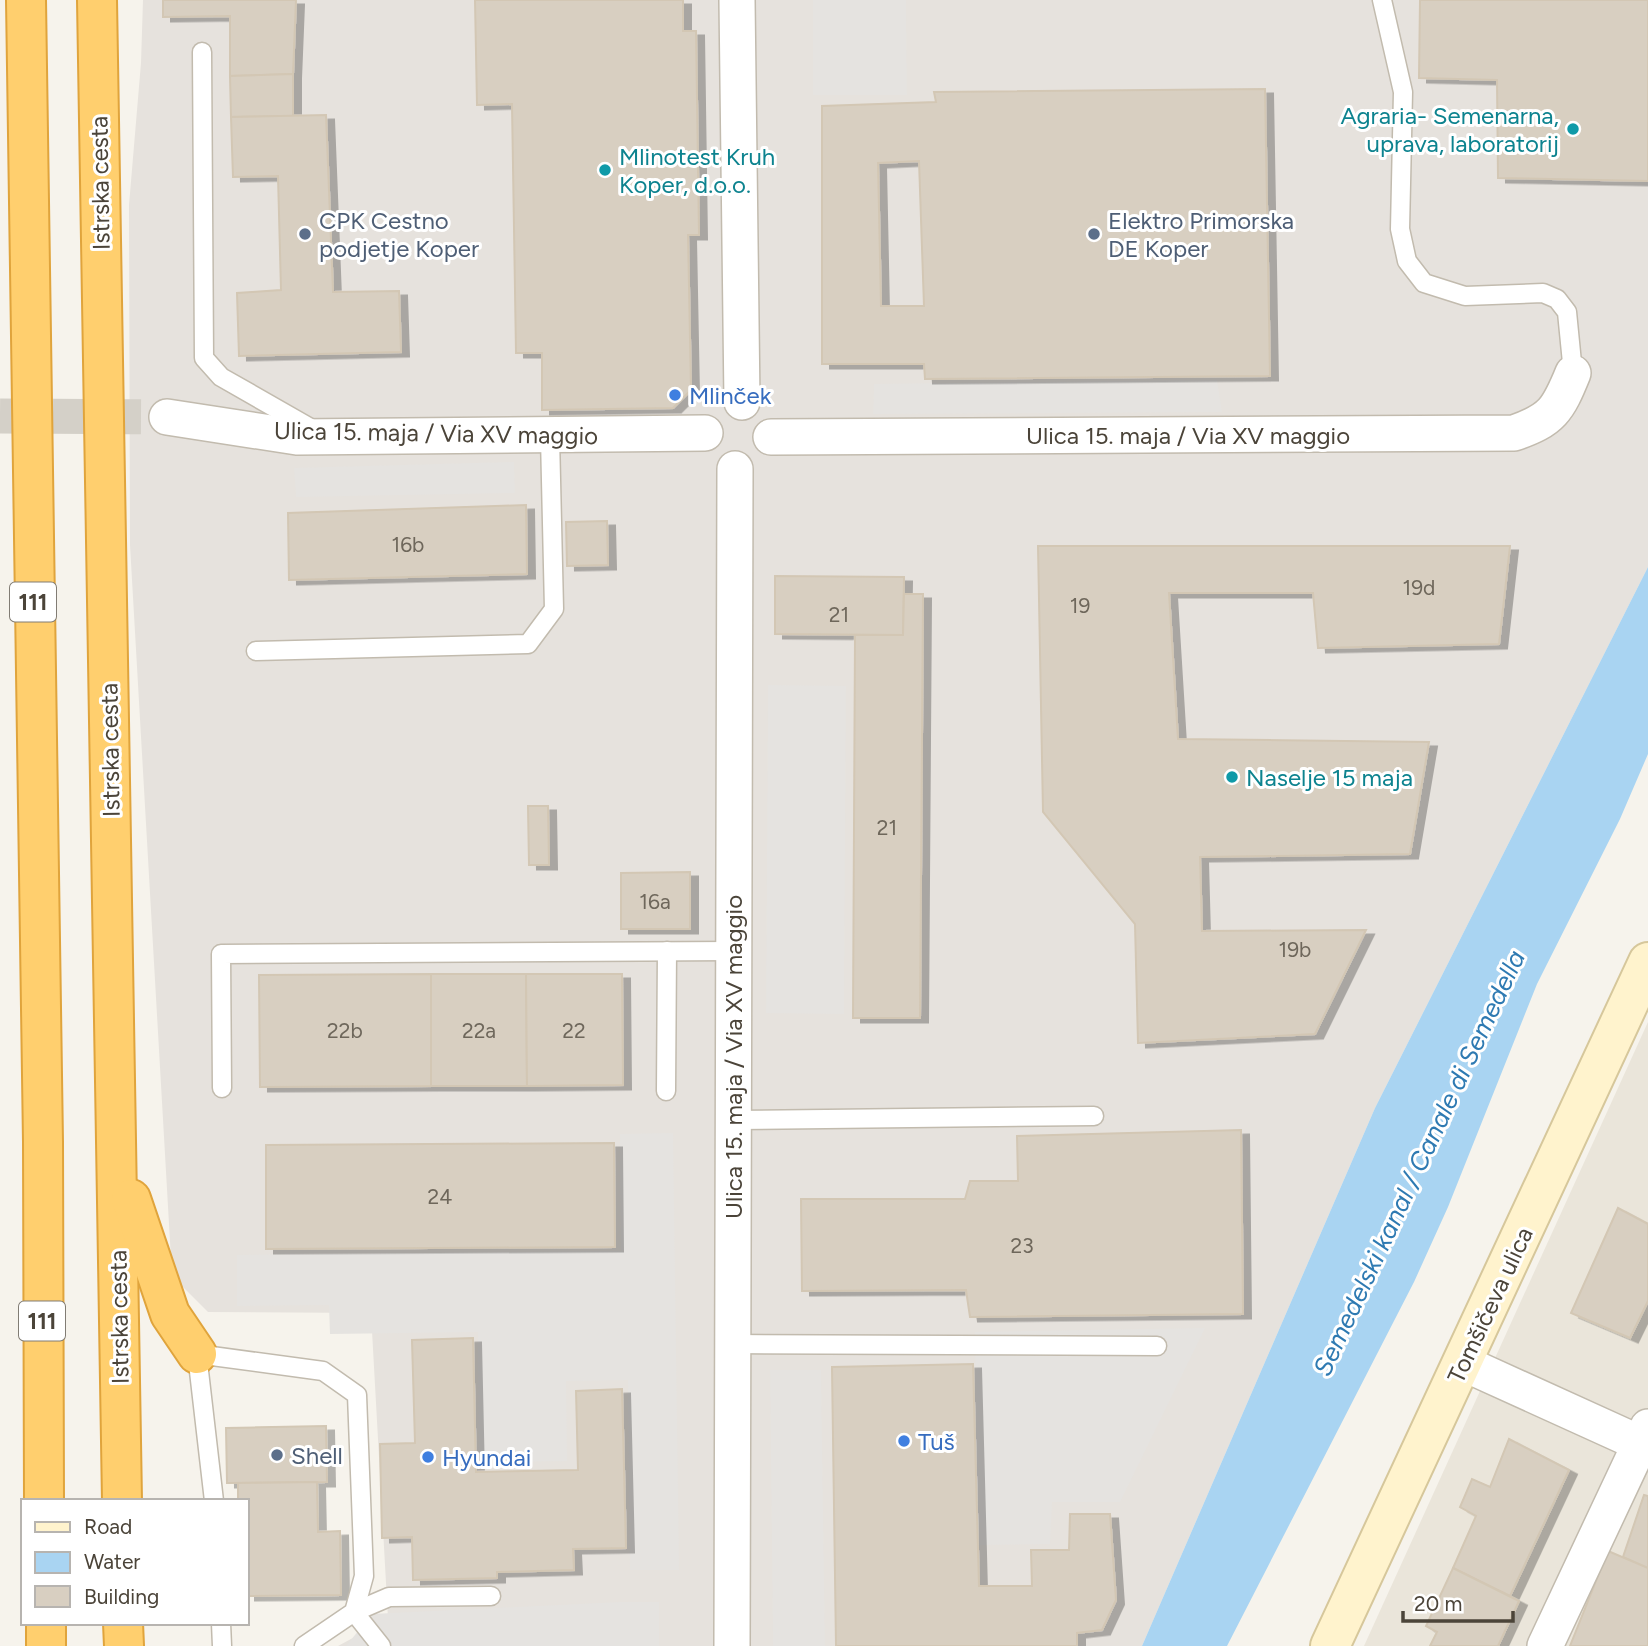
<svg xmlns="http://www.w3.org/2000/svg" width="1648" height="1646" font-family="Figtree,sans-serif">
	<defs>
		<filter id="shadow"><feDropShadow dx="8" dy="4.5" stdDeviation="0" flood-color="#0004"/></filter>
	</defs>
	<rect width="100%" height="100%" fill="#f6f3ec"/>
	<polygon fill="#eae5da" points="1648,1022 1648,1646 1364,1646"/>
	<polygon fill="#e6e2dd" points="143,0 1648,0 1648,567 1375,1108 1142,1646 338,1646 388,1619 371,1313 208,1312 172,1276 130,545 129,205 141,63"/>
	<g fill="#e5e3e0">
		<polygon points="813,0 906,0 907,95 813,95"/>
		<polygon points="1217,380 1222,412 873,414 874,384"/>
		<polygon points="514,462 515,493 296,497 294,468"/>
		<polygon points="768,685 846,686 844,1014 766,1013"/>
		<polygon points="673,1133 679,1570 630,1570 628,1380 566,1381 567,1461 479,1462 478,1332 330,1334 329,1305 237,1306 237,1255 621,1251 620,1134"/>
		<polygon points="1205,1328 1120,1502 1052,1502 1050,1544 977,1545 975,1332"/>
		<polygon points="770,1370 821,1370 825,1646 773,1646"/>
		<polygon points="621,1602 659,1602 659,1646 346,1646 372,1614"/>
	</g>
	<polygon fill="#a9d4f2" points="1648,567 1648,754 1620,819 1537,984 1448,1207 1414,1282 1227,1646 1142,1646 1375,1108"/>
	<g fill="#d8cfc1" stroke="#d3c7b4" stroke-width="2" fill-rule="evenodd" filter="url(#shadow)">
		<polygon points="163,0 296,0 293,74 230,76 230,16 163,17"/>
		<polygon points="475,0 683,0 683,31 696,31 699,235 688,235 691,390 673,408 542,410 542,353 516,353 512,104 477,105"/>
		<polygon points="1420,0 1648,0 1648,181 1498,178 1497,80 1419,78"/>
		<polygon points="293,74 293,116 231,117 230,76"/>
		<path d="M1265 89 1270 376 925 379 924 364H822V106L936 102 934 92ZM919 161 924 306H881L878 163Z"/>
		<polygon points="326,115 333,292 399,291 401,352 239,356 237,293 281,290 278,176 233,177 231,117"/>
		<polygon points="526,505 527,574 289,580 288,513"/>
		<polygon points="607,521 608,565 567,566 566,522"/>
		<polygon points="1038,546 1510,546 1499,644 1318,648 1313,593 1169,593 1178,739 1429,742 1410,854 1200,857 1202,931 1366,930 1315,1034 1138,1043 1135,924 1043,812"/>
		<polygon points="775,576 904,577 903,635 775,634"/>
		<polygon points="904,594 923,594 920,1018 853,1018 855,635 903,635"/>
		<polygon points="528,806 548,806 549,865 529,865"/>
		<polygon points="690,872 690,929 621,929 621,873"/>
		<polygon points="431,974 431,1086 260,1087 259,975"/>
		<polygon points="431,974 526,974 527,1086 431,1086"/>
		<polygon points="526,974 622,974 623,1085 527,1086"/>
		<polygon points="1241,1130 1243,1314 970,1317 966,1290 802,1291 801,1199 965,1199 970,1181 1018,1181 1017,1136"/>
		<polygon points="614,1143 615,1247 266,1249 266,1145"/>
		<polygon points="1618,1208 1648,1224 1648,1301 1630,1338 1571,1313"/>
		<polygon points="473,1338 476,1472 578,1470 576,1391 622,1389 626,1548 573,1549 574,1570 497,1572 497,1578 413,1580 412,1537 382,1538 380,1444 415,1443 412,1340"/>
		<polygon points="973,1364 979,1586 1032,1586 1031,1550 1069,1550 1070,1514 1110,1514 1116,1600 1102,1630 1077,1633 1077,1646 836,1646 832,1367"/>
		<polygon points="326,1426 327,1482 227,1483 226,1428"/>
		<polygon points="1509,1439 1569,1470 1510,1596 1453,1568 1476,1516 1460,1507 1472,1479 1490,1487"/>
		<polygon points="317,1482 318,1532 340,1531 341,1595 247,1596 247,1501 238,1501 238,1483"/>
		<polygon points="1644,1495 1648,1496 1648,1568 1623,1557"/>
		<polygon points="1608,1551 1648,1568 1648,1646 1570,1646"/>
		<polygon points="1453,1568 1519,1601 1498,1646 1430,1646 1437,1632 1426,1626"/>
	</g>
	<g fill="none" stroke-linecap="round" stroke-linejoin="round">
		<polyline stroke="#d4d0c8" stroke-width="35" stroke-dasharray="35 18" stroke-linecap="butt" points="0,416 167,417"/>
		<defs>
			<g id="lane">
				<polyline points="1382,0 1403,92 1400,229 1407,261 1424,283 1465,296 1543,293 1557,299 1567,312 1573,373"/>
				<polyline points="202,52 204,358 221,377 314,430"/>
				<polyline points="256,651 528,644 554,609 550,437"/>
				<polyline points="222,1088 221,954 733,951"/>
				<polyline points="666,1091 667,951"/>
				<polyline points="733,1120 1094,1116"/>
				<polyline points="733,1344 1157,1346"/>
				<polyline points="214,1501 197,1354 323,1371 357,1395 364,1576 354,1612 304,1646"/>
				<polyline points="221,1623 222,1646"/>
				<polyline points="381,1646 354,1612 389,1597 491,1596"/>
			</g>
			<g id="street">
				<polyline points="737,0 742,402"/>
				<polyline points="167,417 297,437 705,433"/>
				<path d="M771 437 1514 433C1552 420 1558 410 1573 373"/>
				<polyline points="1463,1363 1648,1447"/>
				<polyline points="732,1646 735,469"/>
				<polyline points="1545,1646 1648,1427"/>
			</g>
			<polyline id="secondary" points="1330,1646 1648,962"/>
			<g id="highway">
				<polyline points="26,0 43,1142 44,1501"/>
				<polyline points="97,0 122,1501"/>
				<polyline points="131,1199 170,1314 197,1354"/>
				<polyline points="46,1623 46,1646"/>
				<polyline points="123,1623 124,1646"/>
			</g>
		</defs>
		<use href="#lane" stroke="#c2bbae" stroke-width="21"/>
		<use href="#street" stroke="#c2bbae" stroke-width="38"/>
		<use href="#secondary" stroke="#d6c79b" stroke-width="42"/>
		<use href="#highway" stroke="#e0a43c" stroke-width="42"/>
		<use href="#lane" stroke="#fff" stroke-width="18"/>
		<use href="#street" stroke="#fff" stroke-width="35"/>
		<use href="#secondary" stroke="#fff3cd" stroke-width="38"/>
		<use href="#highway" stroke="#ffcf6e" stroke-width="38"/>
	</g>
	<g fill="#0f9aa8" stroke="#fff" stroke-width="2.5">
		<circle cx="1573" cy="129" r="7"/>
		<circle cx="605" cy="170" r="7"/>
		<circle cx="1232" cy="777" r="7"/>
	</g>
	<g fill="#5c6f8a" stroke="#fff" stroke-width="2.5">
		<circle cx="305" cy="234" r="7"/>
		<circle cx="1094" cy="234" r="7"/>
		<circle cx="277" cy="1455" r="7"/>
	</g>
	<g fill="#3f7fe0" stroke="#fff" stroke-width="2.5">
		<circle cx="675" cy="395" r="7"/>
		<circle cx="904" cy="1441" r="7"/>
		<circle cx="428" cy="1457" r="7"/>
	</g>
	<g text-anchor="middle" dominant-baseline="central" stroke-width="6" stroke-linejoin="round" paint-order="stroke">
		<g font-size="21" fill="#6e675b">
			<text x="408" y="544">16b</text>
			<text x="1419" y="587">19d</text>
			<text x="1080" y="605">19</text>
			<text x="839" y="614">21</text>
			<text x="887" y="827">21</text>
			<text x="655" y="901">16a</text>
			<text x="1295" y="949">19b</text>
			<text x="345" y="1030">22b</text>
			<text x="479" y="1030">22a</text>
			<text x="574" y="1030">22</text>
			<text x="440" y="1196">24</text>
			<text x="1022" y="1245">23</text>
		</g>
		<g fill="#fff" stroke="#817c74" stroke-width="2">
			<rect x="10" y="582.5" width="46" height="39" rx="5"/>
			<rect x="19" y="1301.5" width="46" height="39" rx="5"/>
		</g>
		<g font-size="23" font-weight="bold" fill="#4b4439">
			<text x="33" y="602">111</text>
			<text x="42" y="1321">111</text>
		</g>
		<g font-size="24" fill="#0d838f" stroke="#fff" text-anchor="start">
			<text x="1559" y="115" text-anchor="end">Agraria- Semenarna,<tspan x="1559" dy="28">uprava, laboratorij</tspan></text>
			<text x="619" y="156">Mlinotest Kruh<tspan x="619" dy="28">Koper, d.o.o.</tspan></text>
			<text x="1246" y="777">Naselje 15 maja</text>
		</g>
		<g font-size="24" fill="#4b4439" stroke="#fff">
			<text transform="translate(100 183) rotate(-91)">Istrska cesta</text>
			<text transform="translate(436 433) rotate(1)">Ulica 15. maja / Via XV maggio</text>
			<text x="1188" y="435">Ulica 15. maja / Via XV maggio</text>
			<text transform="translate(110 750) rotate(-91)">Istrska cesta</text>
			<text transform="translate(733 1057) rotate(-90)">Ulica 15. maja / Via XV maggio</text>
			<text transform="translate(1490 1305) rotate(-65)">Tomšičeva ulica</text>
			<text transform="translate(119 1317) rotate(-91)">Istrska cesta</text>
		</g>
		<g font-size="24" fill="#4e5e75" stroke="#fff" text-anchor="start">
			<text x="319" y="220">CPK Cestno<tspan x="319" dy="28">podjetje Koper</tspan></text>
			<text x="1108" y="220">Elektro Primorska<tspan x="1108" dy="28">DE Koper</tspan></text>
			<text x="291" y="1455">Shell</text>
		</g>
		<g font-size="24" fill="#366cbe" stroke="#fff" text-anchor="start">
			<text x="689" y="395">Mlinček</text>
			<text x="918" y="1441">Tuš</text>
			<text x="442" y="1457">Hyundai</text>
		</g>
		<g font-size="26" font-style="italic" fill="#2e7ab2" stroke="#fff">
			<text transform="translate(1419 1163) rotate(-65)">Semedelski kanal / Canale di Semedella</text>
		</g>
	</g>
	<rect x="21" y="1499" width="228" height="126" fill="#ffffff" stroke="#b7b4b0" stroke-width="2"/>
	<rect x="35" y="1522" width="35" height="10" fill="#fff3cd" stroke="#b7b4b0" stroke-width="2"/>
	<text x="84" y="1534" font-size="21" fill="#4b4439">Road</text>
	<rect x="35" y="1552" width="35" height="21" fill="#a9d4f2" stroke="#b7b4b0" stroke-width="2"/>
	<text x="84" y="1569" font-size="21" fill="#4b4439">Water</text>
	<rect x="35" y="1586" width="35" height="21" fill="#d8cfc1" stroke="#b7b4b0" stroke-width="2"/>
	<text x="84" y="1604" font-size="21" fill="#4b4439">Building</text>
	<path d="M1403 1611v10h110v-10" fill="none" stroke="#4b4439" stroke-width="3.5"/>
	<text x="1414" y="1611" font-size="21" fill="#4b4439" stroke="#ffffff" stroke-width="5" paint-order="stroke">20 m</text>
</svg>
